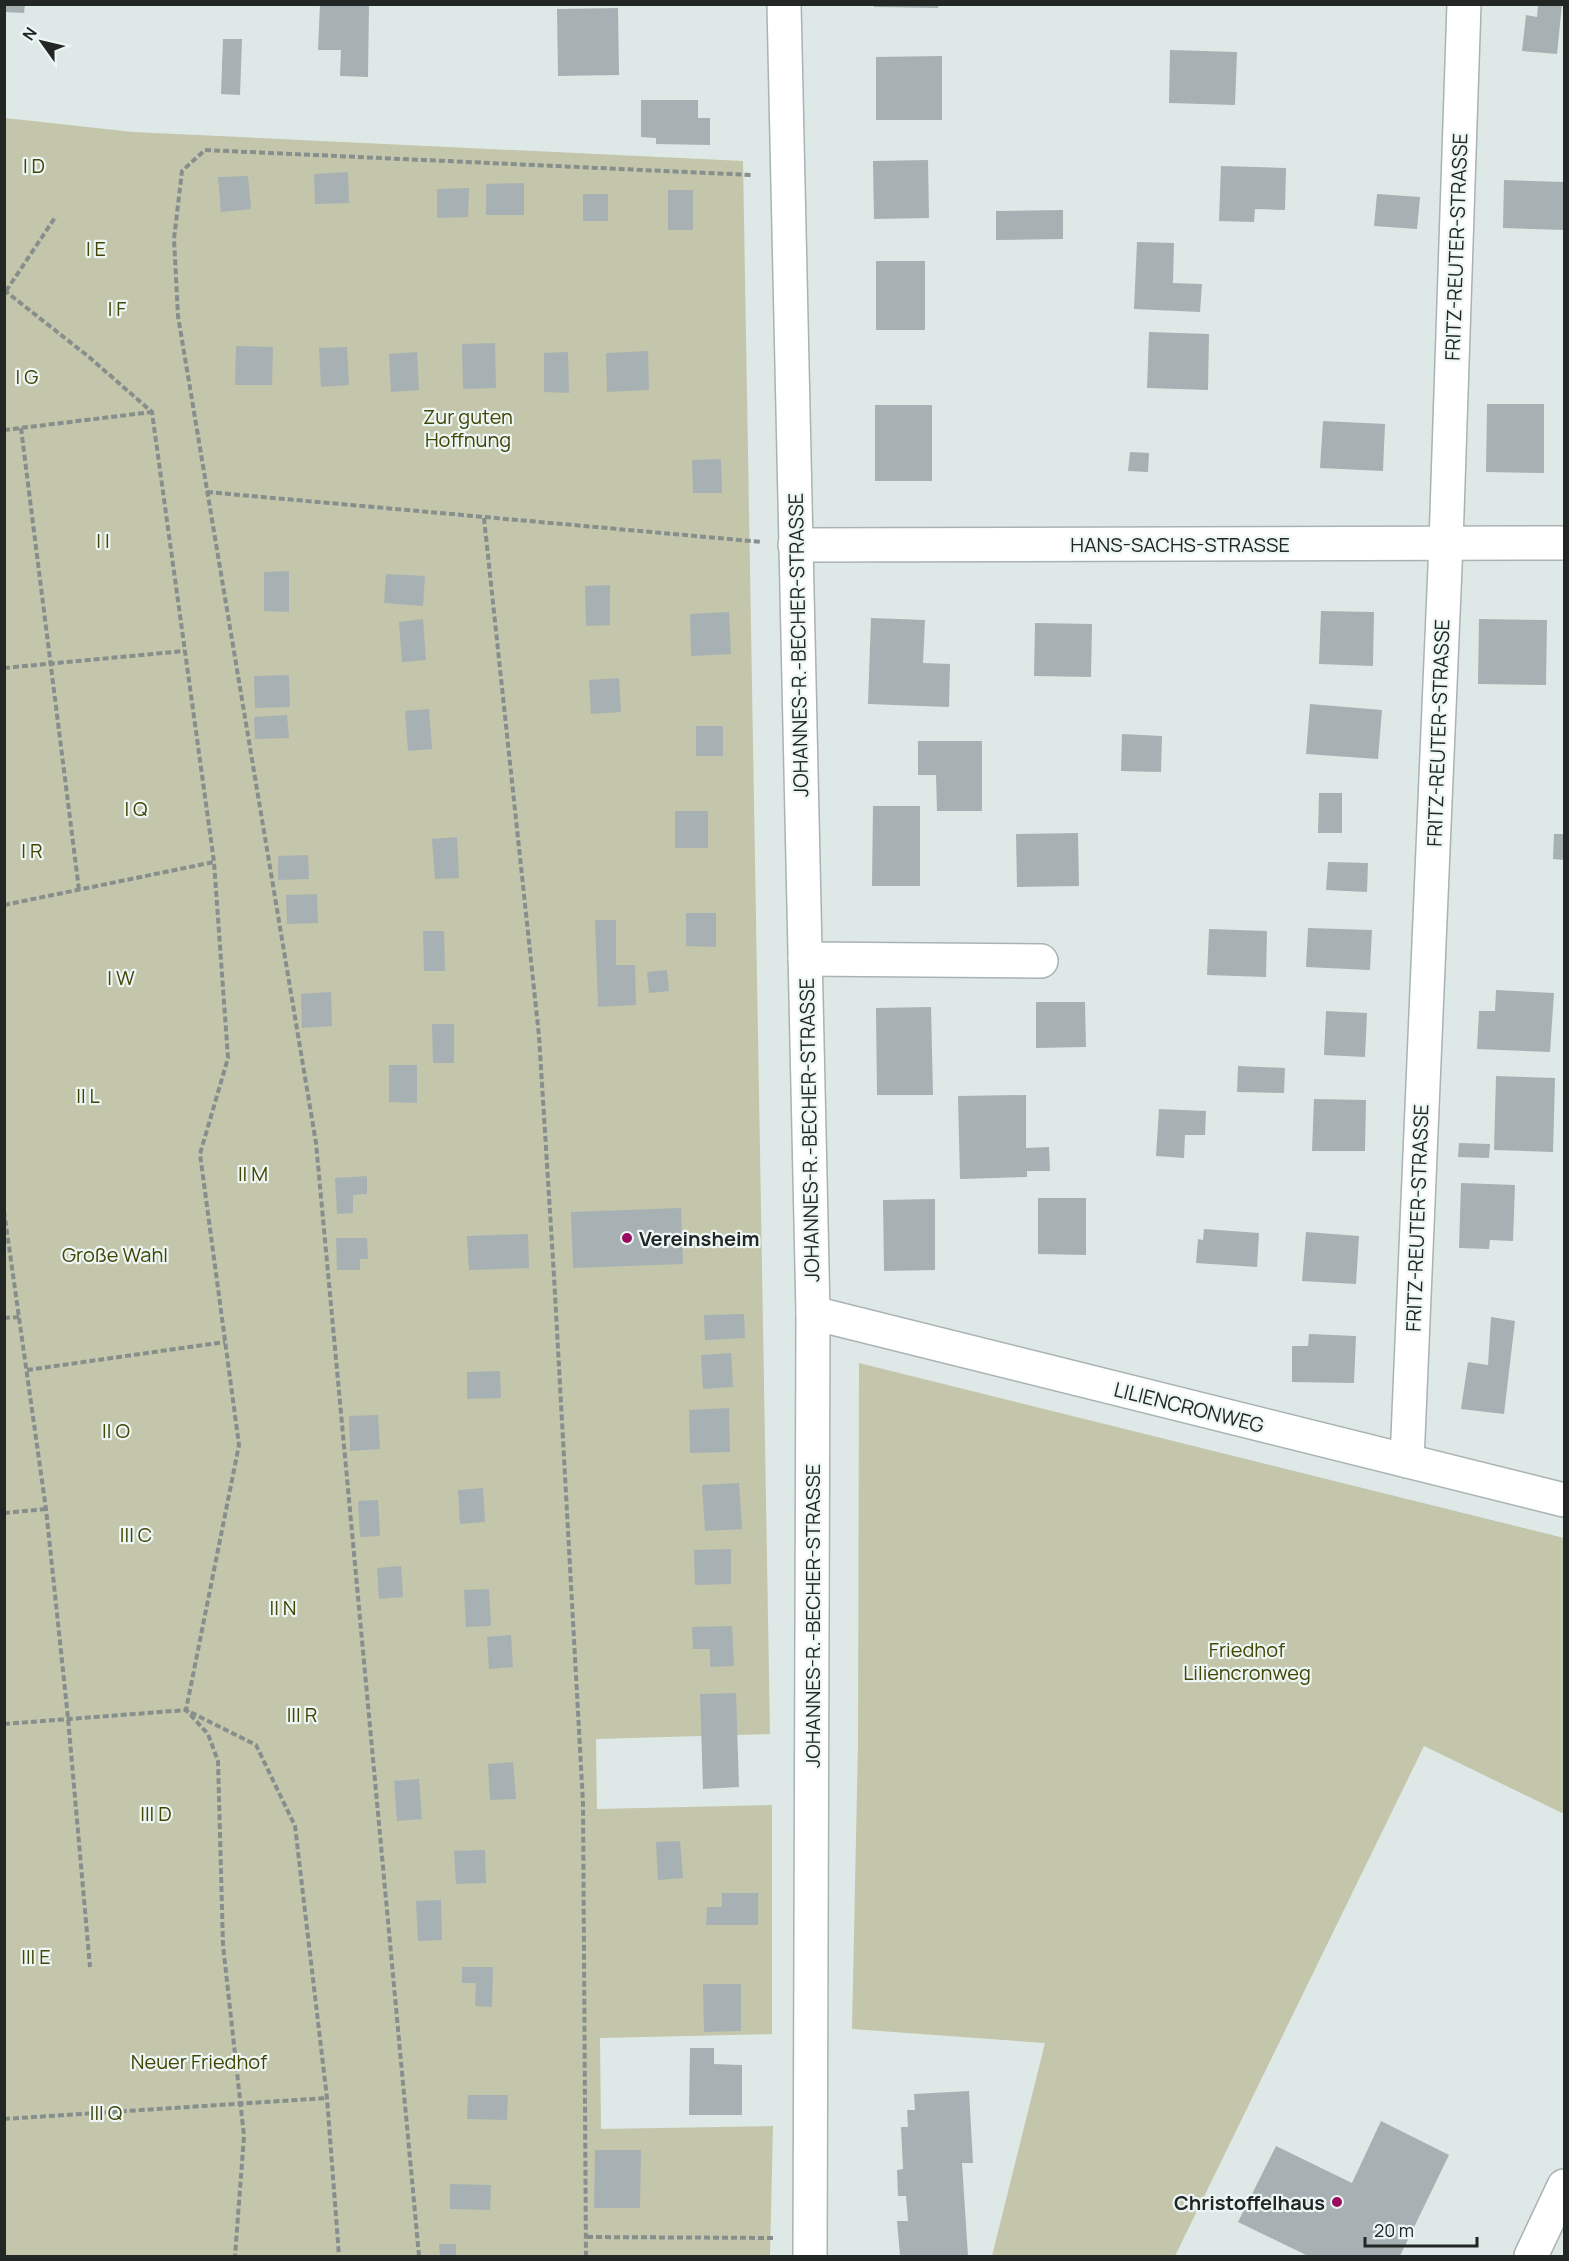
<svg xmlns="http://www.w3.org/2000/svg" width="1569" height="2261" font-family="Manrope,sans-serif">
	<rect width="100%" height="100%" fill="#dee9e7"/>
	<g fill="#c3c6aa">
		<polygon points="5,118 133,132 743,161 770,1734 596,1739 597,1809 772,1805 772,2034 600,2038 601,2129 773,2126 770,2256 5,2256"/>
		<polygon points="859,1363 1564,1538 1564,1814 1424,1746 1175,2256 992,2256 1045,2043 852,2029 858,1743"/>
	</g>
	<g fill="#a7b1b4">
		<polygon points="4,4 25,4 24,13 4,12"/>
		<polygon points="320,4 369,4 368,77 340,76 341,50 318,50"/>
		<polygon points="874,4 939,4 938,8 874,7"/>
		<polygon points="1538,4 1562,4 1557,54 1522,51 1526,15 1537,17"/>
		<polygon points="618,8 619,75 558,76 557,9"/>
		<polygon points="223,39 242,39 240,95 221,94"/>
		<polygon points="1170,50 1237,52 1235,105 1169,103"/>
		<polygon points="942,56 942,120 876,120 876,57"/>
		<polygon points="641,100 698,100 698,118 710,118 710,145 656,144 656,138 641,137"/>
		<polygon points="928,160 929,218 874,219 873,161"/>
		<polygon points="1221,166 1286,168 1285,210 1255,209 1254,222 1219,221"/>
		<polygon points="348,172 349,203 315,204 314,174"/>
		<polygon points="248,176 251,209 221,212 218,177"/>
		<polygon points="1504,180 1564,182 1564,230 1503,228"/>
		<polygon points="524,183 524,215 486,215 486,184"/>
		<polygon points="469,188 468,217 437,218 437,189"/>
		<rect x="668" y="190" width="25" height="40"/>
		<rect x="583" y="194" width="25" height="27"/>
		<polygon points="1377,194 1420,197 1417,229 1374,226"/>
		<polygon points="1063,210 1063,239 996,240 996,211"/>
		<polygon points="1137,242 1174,243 1173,283 1202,284 1200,312 1134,309"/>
		<rect x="876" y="261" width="49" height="69"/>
		<polygon points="1149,332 1209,334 1208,390 1147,388"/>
		<polygon points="495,343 496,388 463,389 462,344"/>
		<polygon points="236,346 273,347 272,385 235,385"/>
		<polygon points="347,347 349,385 321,387 319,348"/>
		<polygon points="648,351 649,390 607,392 606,353"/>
		<polygon points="417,352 419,390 391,392 389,354"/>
		<polygon points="568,352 569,393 544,392 544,353"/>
		<polygon points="1487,404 1544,404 1544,473 1486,472"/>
		<rect x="875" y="405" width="57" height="76"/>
		<polygon points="1323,421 1385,424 1383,471 1320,468"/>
		<polygon points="1130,452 1149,453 1148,472 1128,471"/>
		<polygon points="721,459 722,493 693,493 692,460"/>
		<polygon points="289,571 289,612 264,611 264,572"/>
		<polygon points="386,574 425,576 423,606 384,603"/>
		<polygon points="610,585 610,625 586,626 585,586"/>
		<polygon points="1321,611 1374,612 1373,666 1319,664"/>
		<polygon points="729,612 731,654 691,656 690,614"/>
		<polygon points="871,618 925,620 923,663 950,664 949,707 868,704"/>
		<polygon points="423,619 426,660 402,662 399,622"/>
		<polygon points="1479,619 1547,620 1546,685 1478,684"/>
		<polygon points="1035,623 1092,624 1091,677 1034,676"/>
		<polygon points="289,675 290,707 255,708 254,676"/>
		<polygon points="619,678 621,712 591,714 589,680"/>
		<polygon points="1310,704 1382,710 1378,759 1306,754"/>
		<polygon points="429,709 432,749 408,751 405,711"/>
		<polygon points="287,715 289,738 255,739 254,717"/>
		<rect x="696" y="726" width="27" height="30"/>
		<polygon points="1122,734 1162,736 1161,772 1121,771"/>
		<polygon points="918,741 982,741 982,811 937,811 936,775 918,775"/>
		<polygon points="1319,793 1342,793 1342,833 1318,833"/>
		<polygon points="873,806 920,806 920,886 872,886"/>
		<rect x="675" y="811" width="33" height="37"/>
		<polygon points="1078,833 1079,886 1017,887 1016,834"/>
		<polygon points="1554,834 1564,834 1564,860 1553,859"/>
		<polygon points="457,837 459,878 435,879 432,839"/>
		<polygon points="308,855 309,879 278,880 278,856"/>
		<polygon points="1328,862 1368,863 1367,892 1326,890"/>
		<polygon points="317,894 318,923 287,924 286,895"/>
		<polygon points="686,913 716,913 716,947 686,946"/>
		<polygon points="595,920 616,920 616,965 635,965 636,1005 598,1007"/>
		<polygon points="1308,928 1372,930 1370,970 1306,967"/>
		<polygon points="1209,929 1267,931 1266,977 1207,975"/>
		<polygon points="423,931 444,931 445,971 424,971"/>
		<polygon points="667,970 669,991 649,993 647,972"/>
		<polygon points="1496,990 1554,993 1550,1052 1477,1049 1479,1011 1495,1011"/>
		<polygon points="331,992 332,1026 302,1028 301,994"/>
		<polygon points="1036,1002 1085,1002 1086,1047 1036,1048"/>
		<polygon points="931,1007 933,1095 877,1095 876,1008"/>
		<polygon points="1326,1011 1367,1013 1365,1057 1324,1055"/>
		<polygon points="432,1024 454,1024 454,1063 433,1063"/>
		<polygon points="389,1065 417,1065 417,1103 389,1102"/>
		<polygon points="1238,1066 1285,1068 1284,1093 1237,1092"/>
		<polygon points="1496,1076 1555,1078 1553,1152 1494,1150"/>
		<polygon points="1026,1095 1026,1148 1049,1147 1050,1171 1027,1171 1027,1177 960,1179 958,1096"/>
		<polygon points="1314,1099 1366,1100 1365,1151 1312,1151"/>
		<polygon points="1159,1109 1206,1111 1205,1135 1185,1135 1184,1158 1156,1156"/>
		<polygon points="1459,1143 1490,1144 1489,1158 1458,1157"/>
		<polygon points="367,1176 367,1194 353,1195 353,1213 337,1214 335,1178"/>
		<polygon points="1461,1183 1515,1185 1513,1241 1490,1240 1489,1249 1459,1248"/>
		<polygon points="1038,1198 1086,1198 1086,1255 1038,1254"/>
		<polygon points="935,1199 935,1270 884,1271 883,1200"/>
		<polygon points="681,1208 683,1264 573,1268 571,1212"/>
		<polygon points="1204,1229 1259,1233 1257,1267 1196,1263 1198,1239 1203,1240"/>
		<polygon points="1306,1232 1359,1236 1356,1284 1302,1281"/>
		<polygon points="528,1234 529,1268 469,1270 467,1236"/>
		<polygon points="336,1238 367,1238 368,1259 360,1259 360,1270 337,1270"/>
		<polygon points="744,1314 745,1338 705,1340 704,1315"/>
		<polygon points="1491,1317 1515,1321 1504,1414 1461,1409 1468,1362 1488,1365"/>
		<polygon points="1309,1334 1356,1336 1354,1383 1292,1382 1292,1346 1308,1346"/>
		<polygon points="731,1353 733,1387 703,1389 701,1355"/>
		<polygon points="500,1371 501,1398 467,1399 467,1372"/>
		<polygon points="729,1408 730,1452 690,1453 689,1410"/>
		<polygon points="378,1415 380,1449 350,1451 349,1416"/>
		<polygon points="739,1483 742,1529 705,1531 702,1485"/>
		<polygon points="483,1488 485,1522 460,1524 458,1490"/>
		<polygon points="378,1500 380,1536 360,1537 358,1501"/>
		<polygon points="731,1549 731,1584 695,1585 694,1550"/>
		<polygon points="401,1566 403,1597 379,1599 377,1568"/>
		<polygon points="489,1589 491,1626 466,1627 464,1590"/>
		<polygon points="732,1626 734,1666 710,1667 710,1649 693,1649 692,1627"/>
		<polygon points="511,1635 513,1667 489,1669 487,1637"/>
		<polygon points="736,1693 739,1787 703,1789 700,1694"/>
		<polygon points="513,1762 516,1799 490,1800 488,1764"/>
		<polygon points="419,1779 422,1819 397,1821 394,1781"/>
		<polygon points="680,1841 683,1878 658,1880 656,1842"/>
		<polygon points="485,1850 486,1883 456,1884 454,1851"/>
		<polygon points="722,1893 758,1893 758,1925 706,1925 707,1907 722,1907"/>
		<polygon points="441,1900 442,1940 418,1941 416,1901"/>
		<polygon points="462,1967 493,1967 492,2007 475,2006 476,1983 462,1983"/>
		<polygon points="703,1984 741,1984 741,2031 704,2032"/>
		<polygon points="690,2048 714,2048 714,2064 742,2065 742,2115 689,2115"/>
		<polygon points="969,2091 973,2163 962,2163 968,2256 900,2256 897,2221 908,2221 906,2196 898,2196 897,2170 903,2169 901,2127 908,2127 907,2110 915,2110 914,2094"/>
		<polygon points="468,2095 508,2095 507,2120 467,2119"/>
		<polygon points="1381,2121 1449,2155 1400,2256 1308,2256 1238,2222 1276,2146 1352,2183"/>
		<polygon points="595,2150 641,2150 640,2208 594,2208"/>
		<polygon points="450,2184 491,2185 490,2210 450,2209"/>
		<polygon points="439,2244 456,2244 456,2256 440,2256"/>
	</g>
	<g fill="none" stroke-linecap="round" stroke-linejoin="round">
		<defs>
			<g id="minor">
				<polyline points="784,4 813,1313 810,2256"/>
				<polyline points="795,545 1564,543"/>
				<polyline points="805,959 1041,961"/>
				<polyline points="813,1313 1564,1500"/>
				<polyline points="1407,1461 1446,543 1464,4"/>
				<polyline points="1531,2256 1564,2186"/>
			</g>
		</defs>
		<use href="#minor" stroke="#a9b3b1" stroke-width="36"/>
		<g stroke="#878f8d" stroke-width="4" stroke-dasharray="6 3" stroke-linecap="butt">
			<polyline points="4,290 89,357 152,412 214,862 228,1058 200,1154 239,1445 186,1710 256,1745 295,1826 327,2098 339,2256"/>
			<polyline points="6,291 56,216"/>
			<polyline points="21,428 79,890"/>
			<polyline points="4,430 152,412"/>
			<polyline points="207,492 762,542"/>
			<polyline points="484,518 539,1036 554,1276 583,1803 586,2256"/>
			<polyline points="4,668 184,651"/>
			<polyline points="4,905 214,862"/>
			<polyline points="4,1211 46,1509 68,1718 90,1967"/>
			<polyline points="4,1318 19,1317"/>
			<polyline points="27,1370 225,1342"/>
			<polyline points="4,1513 46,1509"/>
			<polyline points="4,1724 186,1710 208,1734 218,1761 223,1945 244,2136 235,2256"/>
			<polyline points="4,2119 327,2098"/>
			<polyline points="587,2237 775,2238"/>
			<polyline points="419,2256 316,1143 178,316 174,239 182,171 205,150 752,175"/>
		</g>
		<use href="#minor" stroke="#fff" stroke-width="33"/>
	</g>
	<g fill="#990d60" stroke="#ecf6f4" stroke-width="2">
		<circle cx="627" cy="1238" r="6"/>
		<circle cx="1337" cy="2202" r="6"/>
	</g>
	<g text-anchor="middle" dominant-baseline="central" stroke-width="4.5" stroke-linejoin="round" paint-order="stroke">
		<g font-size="20" fill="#424504" stroke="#ecf6f4">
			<text x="34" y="165">I D</text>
			<text x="96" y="248">I E</text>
			<text x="117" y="308">I F</text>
			<text x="27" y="376">I G</text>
			<text x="468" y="416">Zur guten<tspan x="468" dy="23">Hoffnung</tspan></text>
			<text x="103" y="540">I I</text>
			<text x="136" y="808">I Q</text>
			<text x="32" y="850">I R</text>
			<text x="121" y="977">I W</text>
			<text x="88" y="1095">II L</text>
			<text x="253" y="1173">II M</text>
			<text x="115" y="1254">Große Wahl</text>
			<text x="116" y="1430">II O</text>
			<text x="136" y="1534">III C</text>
			<text x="283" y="1607">II N</text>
			<text x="1247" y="1649">Friedhof<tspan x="1247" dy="23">Liliencronweg</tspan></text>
			<text x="302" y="1714">III R</text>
			<text x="156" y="1813">III D</text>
			<text x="36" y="1956">III E</text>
			<text x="199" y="2061">Neuer Friedhof</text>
			<text x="106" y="2112">III Q</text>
		</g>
		<g font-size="20" fill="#222625" stroke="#ecf6f4">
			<text transform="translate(1456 247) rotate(-88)">FRITZ-REUTER-STRASSE</text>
			<text x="1180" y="544">HANS-SACHS-STRASSE</text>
			<text transform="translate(798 645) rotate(-91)">JOHANNES-R.-BECHER-STRASSE</text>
			<text transform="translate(1438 733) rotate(-88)">FRITZ-REUTER-STRASSE</text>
			<text transform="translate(809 1130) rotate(-91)">JOHANNES-R.-BECHER-STRASSE</text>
			<text transform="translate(1417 1218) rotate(-88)">FRITZ-REUTER-STRASSE</text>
			<text transform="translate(1189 1407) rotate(14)">LILIENCRONWEG</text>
			<text transform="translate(812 1616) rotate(-90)">JOHANNES-R.-BECHER-STRASSE</text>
		</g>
		<g font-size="20" font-weight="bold" fill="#222625" stroke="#ecf6f4" text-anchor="start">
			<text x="639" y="1238">Vereinsheim</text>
			<text x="1325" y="2202" text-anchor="end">Christoffelhaus</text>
		</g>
	</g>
	<rect width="1569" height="2261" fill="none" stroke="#222625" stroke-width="12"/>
	<g transform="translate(42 42) rotate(304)" stroke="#ecf6f4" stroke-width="4.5" paint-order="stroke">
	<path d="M0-4.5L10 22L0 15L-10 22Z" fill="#222625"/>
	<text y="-9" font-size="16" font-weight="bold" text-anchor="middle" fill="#222625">N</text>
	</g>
	<path d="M1365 2237v9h112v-9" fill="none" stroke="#222625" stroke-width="3"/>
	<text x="1374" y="2237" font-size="18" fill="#222625" stroke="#ecf6f4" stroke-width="4.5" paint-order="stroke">20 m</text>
</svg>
